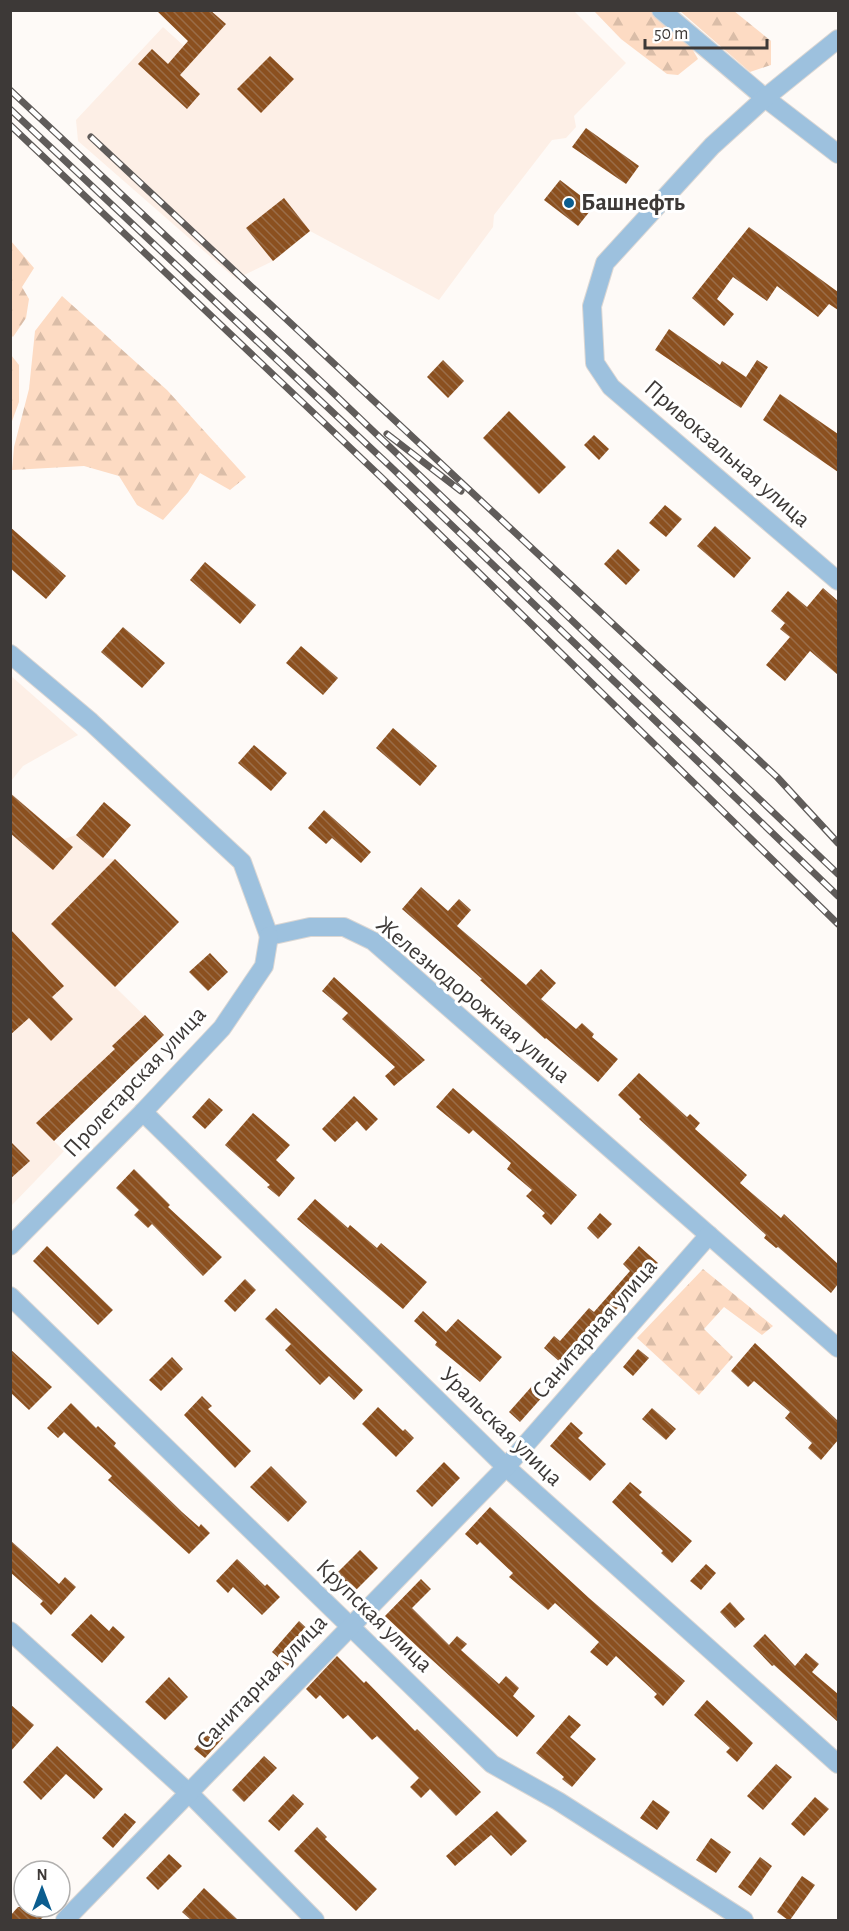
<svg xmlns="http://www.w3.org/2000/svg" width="849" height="1931" font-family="'Alegreya Sans',sans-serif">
	<defs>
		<pattern id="forest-firs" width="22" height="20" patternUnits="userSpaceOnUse" patternTransform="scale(1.5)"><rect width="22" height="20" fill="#fddbc3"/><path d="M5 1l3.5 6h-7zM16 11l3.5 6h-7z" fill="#dabda8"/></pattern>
		<pattern id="building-back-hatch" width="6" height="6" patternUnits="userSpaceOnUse" patternTransform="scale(1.5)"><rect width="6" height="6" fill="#8b501f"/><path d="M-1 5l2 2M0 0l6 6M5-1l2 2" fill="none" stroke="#9a6d48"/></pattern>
	</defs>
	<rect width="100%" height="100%" fill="#fefaf7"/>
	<g fill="#fdefe6">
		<polygon points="216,11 574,11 626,63 574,116 576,127 566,138 552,140 494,215 493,227 439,300 310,231 273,261 236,279 78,141 76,120 163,27 184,46"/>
		<polygon points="11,676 78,735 23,766 11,781"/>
		<polygon points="11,793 64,839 76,835 103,858 115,859 179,922 115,987 164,1035 54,1141 64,1151 11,1206"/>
	</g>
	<g fill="url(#forest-firs)">
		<polygon points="594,11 652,11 686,38 698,59 678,75 667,74 621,39"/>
		<polygon points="680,11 734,11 771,41 771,65 750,72"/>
		<polygon points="11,241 34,268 22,287 29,299 26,318 13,337 10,334"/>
		<polygon points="62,296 167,390 246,477 230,490 200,473 188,492 163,520 137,505 119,476 84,466 12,470 14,447 29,389 35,331"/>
		<polygon points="11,355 19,365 19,402 11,424"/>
		<polygon points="703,1269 773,1326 762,1335 724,1307 704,1329 733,1357 699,1395 637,1338"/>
	</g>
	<g fill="url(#building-back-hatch)">
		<polygon points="156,10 210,10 226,24 180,75 200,94 187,109 138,64 152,49 168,64 188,41"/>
		<polygon points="270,56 294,79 261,113 237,89"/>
		<polygon points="586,128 639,166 626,184 572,147"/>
		<polygon points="560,180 594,206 578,226 544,200"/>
		<polygon points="284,198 310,231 273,261 246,228"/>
		<polygon points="749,227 838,292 838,310 829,304 818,317 777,286 767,301 733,277 717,299 734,314 724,326 692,298"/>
		<polygon points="669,329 720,365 722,361 746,377 757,360 768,367 741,408 655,350"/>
		<polygon points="443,360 464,381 448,398 427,377"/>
		<polygon points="780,394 838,434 838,472 763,420"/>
		<polygon points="509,411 566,467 539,494 483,438"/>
		<polygon points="594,435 609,449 599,460 584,445"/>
		<polygon points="665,505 682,519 666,537 649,523"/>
		<polygon points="715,526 751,558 734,578 697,546"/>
		<polygon points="10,527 66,576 46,599 10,568"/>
		<polygon points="618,549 640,570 626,585 604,564"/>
		<polygon points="205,562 256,605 240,624 190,580"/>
		<polygon points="823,588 838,601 838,675 810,651 785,681 766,665 790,637 780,629 785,623 771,611 788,591 807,607"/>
		<polygon points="123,627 165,663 142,688 101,652"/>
		<polygon points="301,646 338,678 323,695 286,663"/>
		<polygon points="393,728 437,766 420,786 376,748"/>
		<polygon points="254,745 287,773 271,791 238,763"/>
		<polygon points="10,793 73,847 53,870 10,833"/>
		<polygon points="104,802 131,825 103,858 76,835"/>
		<polygon points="324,810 371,852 361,863 332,838 326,844 308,828"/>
		<polygon points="115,859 179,922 115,987 51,924"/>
		<polygon points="421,887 448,911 459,899 471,910 457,926 526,985 541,969 556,983 541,999 576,1029 582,1023 594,1034 592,1037 618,1059 598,1082 546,1038 545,1039 480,980 482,979 402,909"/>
		<polygon points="10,929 64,986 52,997 73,1019 51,1041 29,1018 10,1035"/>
		<polygon points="210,953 228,972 208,991 189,972"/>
		<polygon points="334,977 425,1060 394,1086 385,1076 395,1067 342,1019 348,1013 322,991"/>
		<polygon points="145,1015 164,1035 54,1141 36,1123 115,1049 112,1046"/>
		<polygon points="639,1073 687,1117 690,1114 700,1123 695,1129 747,1175 740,1183 781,1218 784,1214 838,1264 838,1284 831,1293 778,1247 776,1248 764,1238 766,1235 639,1119 641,1117 618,1095"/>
		<polygon points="453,1088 577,1195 551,1225 542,1216 545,1213 526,1196 532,1190 507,1169 511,1163 473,1130 469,1134 436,1107"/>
		<polygon points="354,1096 378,1119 366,1131 357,1121 335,1142 322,1129"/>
		<polygon points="209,1098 223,1110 205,1129 192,1117"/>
		<polygon points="253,1113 290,1145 276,1160 295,1178 279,1197 267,1187 270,1185 225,1145"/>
		<polygon points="10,1141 30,1161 10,1179"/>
		<polygon points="134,1169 170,1205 168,1207 222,1257 203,1276 152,1224 148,1228 134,1215 139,1210 116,1188"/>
		<polygon points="315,1199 348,1228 350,1225 377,1248 381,1243 427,1282 403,1309 297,1219"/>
		<polygon points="600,1213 612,1224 598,1239 587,1228"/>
		<polygon points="47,1246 113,1310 98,1325 33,1261"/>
		<polygon points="639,1246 658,1263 605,1322 568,1369 544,1348 554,1336 560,1341 589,1308 594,1312 630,1271 623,1264"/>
		<polygon points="245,1279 256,1290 235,1312 224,1301"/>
		<polygon points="276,1308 363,1390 354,1400 329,1376 320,1385 285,1350 291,1344 265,1319"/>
		<polygon points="423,1311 446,1332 458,1319 502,1357 480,1382 435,1345 437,1342 414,1321"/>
		<polygon points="755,1343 838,1421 838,1440 821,1460 808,1448 812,1443 785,1418 790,1412 754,1381 748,1387 731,1371"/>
		<polygon points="10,1349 52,1387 29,1410 10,1392"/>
		<polygon points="638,1349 649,1358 633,1376 623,1367"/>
		<polygon points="172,1357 183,1369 161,1391 149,1380"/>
		<polygon points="533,1385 544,1395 520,1422 509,1412"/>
		<polygon points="202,1396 212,1406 208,1409 251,1451 235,1468 184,1415"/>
		<polygon points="71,1403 96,1428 98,1426 116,1443 114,1446 182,1512 199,1527 201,1524 210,1533 189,1554 119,1490 108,1480 112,1476 64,1432 58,1438 47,1428"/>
		<polygon points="378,1407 403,1431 405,1429 414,1438 396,1457 362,1424"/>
		<polygon points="652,1408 676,1429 666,1440 642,1419"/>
		<polygon points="571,1422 583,1433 578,1438 606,1464 590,1481 550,1446"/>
		<polygon points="444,1462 460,1478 432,1507 416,1491"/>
		<polygon points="271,1466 307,1502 288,1522 250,1487"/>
		<polygon points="630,1482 642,1492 639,1495 692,1541 672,1563 661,1553 663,1551 612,1502"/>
		<polygon points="490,1507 589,1598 685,1681 663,1706 654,1697 657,1694 616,1656 607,1666 590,1652 599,1642 555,1603 548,1610 509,1577 513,1573 480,1542 477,1545 465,1534"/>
		<polygon points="10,1540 59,1584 65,1577 76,1587 51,1615 40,1604 43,1601 10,1572"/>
		<polygon points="360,1550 378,1568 355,1591 337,1573"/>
		<polygon points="237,1559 265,1586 267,1584 280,1597 262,1615 233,1587 228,1593 216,1581"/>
		<polygon points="706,1564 716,1573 701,1590 690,1581"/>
		<polygon points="421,1579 431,1589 412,1608 449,1645 457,1636 467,1644 461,1650 499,1684 506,1676 519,1688 513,1696 535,1716 517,1737 420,1649 385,1616"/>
		<polygon points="730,1602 745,1619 735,1628 720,1612"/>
		<polygon points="91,1614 109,1631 113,1626 125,1637 102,1663 71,1635"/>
		<polygon points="299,1621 315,1636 288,1666 272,1652"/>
		<polygon points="765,1634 795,1666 806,1653 819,1664 812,1672 838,1694 838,1722 774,1665 772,1666 753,1646"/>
		<polygon points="337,1656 364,1683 366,1681 415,1731 417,1729 481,1792 456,1816 430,1789 421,1798 410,1787 419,1778 377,1736 372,1740 348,1715 343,1719 320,1695 316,1699 306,1689"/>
		<polygon points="169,1677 188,1697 165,1720 145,1702"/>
		<polygon points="707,1700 753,1743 737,1762 726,1752 730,1748 694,1715"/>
		<polygon points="10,1704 34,1725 10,1752"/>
		<polygon points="569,1715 581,1725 570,1737 596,1759 572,1787 562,1779 564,1777 536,1753"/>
		<polygon points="213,1728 223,1738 205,1758 194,1749"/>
		<polygon points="57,1746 103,1789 94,1799 66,1774 41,1800 23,1782"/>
		<polygon points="264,1756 277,1768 244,1802 232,1790"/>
		<polygon points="776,1764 792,1777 763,1810 747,1796"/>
		<polygon points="293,1794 304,1804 279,1831 268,1821"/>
		<polygon points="815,1797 829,1809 804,1836 791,1824"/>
		<polygon points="653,1800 670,1812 657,1830 640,1818"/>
		<polygon points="497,1811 527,1841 511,1856 491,1835 455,1866 446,1856"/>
		<polygon points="125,1813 136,1822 113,1848 102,1838"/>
		<polygon points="317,1827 327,1837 325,1839 377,1889 356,1911 294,1851"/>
		<polygon points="711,1838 731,1852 716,1873 696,1860"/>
		<polygon points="169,1854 182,1866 158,1890 146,1878"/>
		<polygon points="760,1857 772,1866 751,1896 738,1887"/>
		<polygon points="802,1876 815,1885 790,1920 788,1920 777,1912"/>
		<polygon points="204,1888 238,1920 191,1920 182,1912"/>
		<polygon points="18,1907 53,1907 40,1920 10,1920 10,1916"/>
	</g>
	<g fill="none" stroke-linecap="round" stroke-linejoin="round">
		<defs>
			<g id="street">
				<polyline points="661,10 765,98 838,154"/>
				<polyline points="838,39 765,98 712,146 605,263 592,306 595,363 611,387 838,581"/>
				<polyline points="10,654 91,722 242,862 269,936"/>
				<polyline points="269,936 310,927 344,927 373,941 838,1348"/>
				<polyline points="143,1112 506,1467 838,1764"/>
				<polyline points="10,1246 143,1112 222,1028 264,966 269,936"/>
				<polyline points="10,1296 492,1764 558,1801 744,1920"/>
				<polyline points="10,1631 189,1793 315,1920"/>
				<polyline points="65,1920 506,1467 709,1235"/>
			</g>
		</defs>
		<use href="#street" stroke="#dbd7d4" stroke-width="20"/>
		<use href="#street" stroke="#9dc1de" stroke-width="18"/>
		<defs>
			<g id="rail">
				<polyline points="10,90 328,388 838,874"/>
				<polyline points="10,109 391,467 838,896"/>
				<polyline points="10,125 381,477 838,924"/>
				<polyline points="91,137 777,777 838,843"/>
				<polyline points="387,434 461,491"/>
			</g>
		</defs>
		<use href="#rail" stroke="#605c5a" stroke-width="7"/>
		<use href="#rail" stroke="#fff" stroke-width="4.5" stroke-dasharray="14" stroke-linecap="butt"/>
	</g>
	<circle fill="#0b5d8f" stroke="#fff" stroke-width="2" cx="569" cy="203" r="6"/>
	<g text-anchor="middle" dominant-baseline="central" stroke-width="6" stroke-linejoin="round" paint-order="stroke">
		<g font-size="24" font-weight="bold" fill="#3d3937" stroke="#fff" text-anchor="start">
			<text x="581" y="203">Башнефть</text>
		</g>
		<g font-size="24" fill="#3d3937" stroke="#fff">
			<text transform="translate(727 454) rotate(41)">Привокзальная улица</text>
			<text transform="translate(473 1000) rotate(40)">Железнодорожная улица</text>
			<text transform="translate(135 1082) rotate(-47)">Пролетарская улица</text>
			<text transform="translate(595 1329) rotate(-49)">Санитарная улица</text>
			<text transform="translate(501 1427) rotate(44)">Уральская улица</text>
			<text transform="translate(374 1616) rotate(44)">Крупская улица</text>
			<text transform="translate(262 1682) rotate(-46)">Санитарная улица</text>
		</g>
	</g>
	<rect width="849" height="1931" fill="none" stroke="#3d3937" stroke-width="24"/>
	<g transform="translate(42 1889)"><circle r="28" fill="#ffffff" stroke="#b1b0af" stroke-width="1.5"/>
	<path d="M0-4.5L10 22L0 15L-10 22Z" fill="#0b5d8f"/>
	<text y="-9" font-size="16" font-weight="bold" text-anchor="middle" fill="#3d3937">N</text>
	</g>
	<path d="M645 39v9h122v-9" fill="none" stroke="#3d3937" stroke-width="3"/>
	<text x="654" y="39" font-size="18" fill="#3d3937" stroke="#ffffff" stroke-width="4.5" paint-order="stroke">50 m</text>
</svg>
